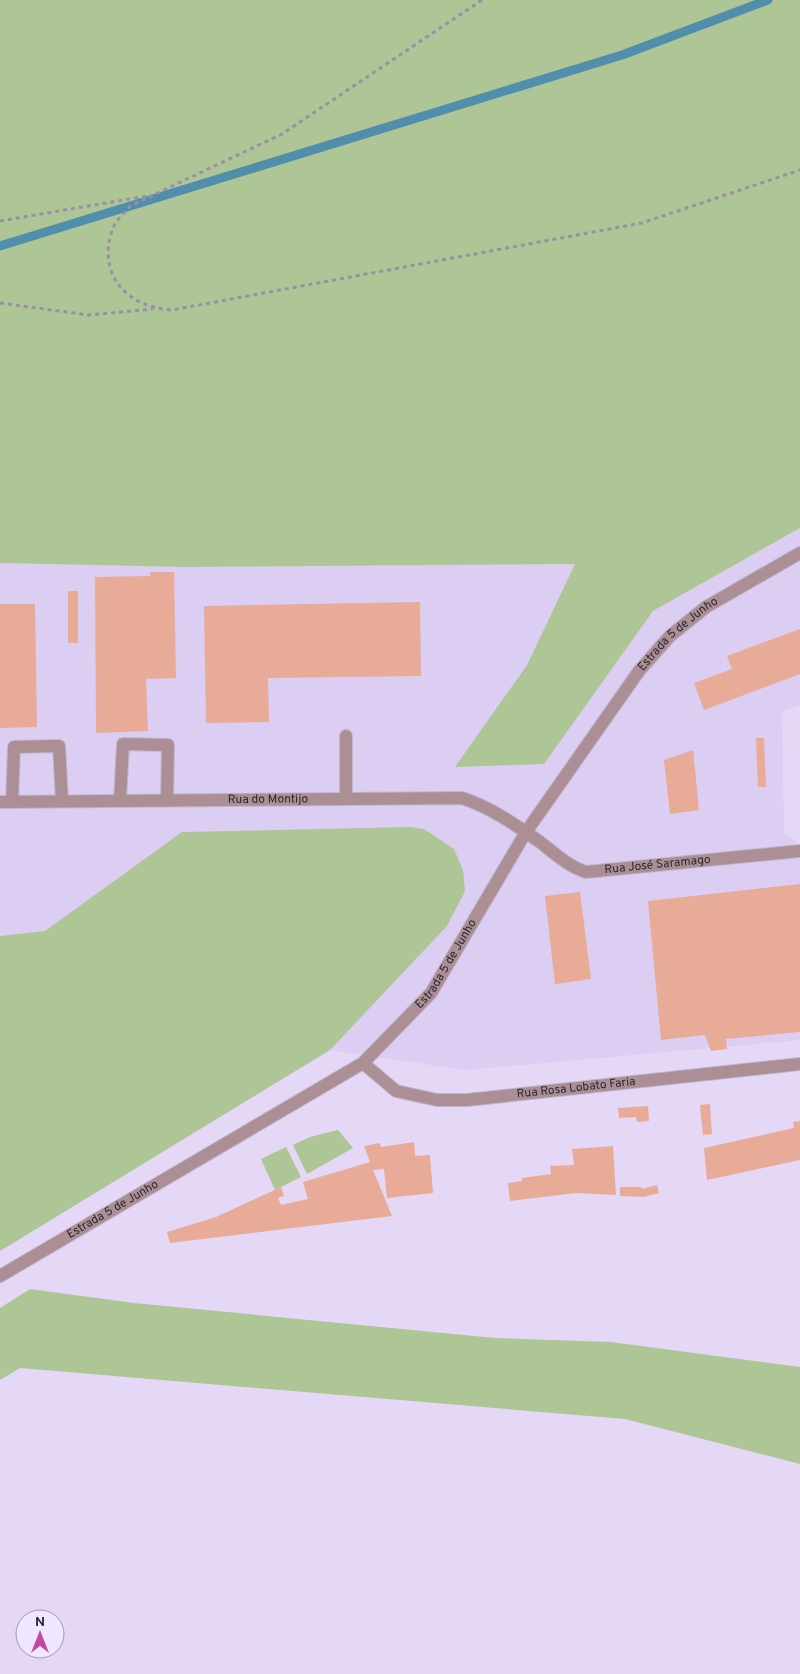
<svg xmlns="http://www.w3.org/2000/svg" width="800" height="1674" font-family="Overpass,sans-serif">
	<rect width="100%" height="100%" fill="#e4d8f6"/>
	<polygon fill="#dccdf2" points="800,528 800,705 782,711 784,833 800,845 800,1040 465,1070 330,1050 0,1251 0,563 184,567 575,564 527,665 456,767 543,764 653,611"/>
	<g fill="#aec595">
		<polygon points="0,0 800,0 800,528 653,611 544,764 455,767 527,665 575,564 184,567 0,563"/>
		<polygon points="410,827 424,829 454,849 463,870 465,891 447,926 330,1050 0,1251 0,936 45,931 182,832"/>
		<polygon points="338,1130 353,1148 307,1174 293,1145 310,1137"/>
		<polygon points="286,1147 301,1177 275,1190 261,1159"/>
		<polygon points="30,1289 134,1303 495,1338 611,1342 800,1367 800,1464 625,1419 20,1368 0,1380 0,1308"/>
	</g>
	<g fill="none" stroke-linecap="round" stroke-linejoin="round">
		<polyline stroke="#508eab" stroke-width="9" points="0,246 622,55 768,0"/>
	</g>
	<g fill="#e8ab97">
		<polygon points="150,572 174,572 176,678 146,679 148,731 96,733 95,577 150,576"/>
		<rect x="68" y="591" width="10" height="52"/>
		<polygon points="420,602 421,676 268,678 269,722 206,723 204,606"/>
		<polygon points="0,604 35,604 37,727 0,728"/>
		<polygon points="800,629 800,674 704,710 694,683 732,669 727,656"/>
		<polygon points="756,738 764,738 766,787 758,787"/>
		<polygon points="693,750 699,810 670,814 664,760"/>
		<polygon points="800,884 800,1032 726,1039 727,1049 711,1051 705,1035 661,1040 648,901"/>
		<polygon points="580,892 591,979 555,984 545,896"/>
		<polygon points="710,1104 712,1134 703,1135 700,1105"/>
		<polygon points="648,1106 649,1121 637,1122 636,1117 619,1118 618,1108"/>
		<polygon points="800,1121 800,1160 707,1180 704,1148 794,1128 793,1122"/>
		<polygon points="414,1142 415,1156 430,1155 433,1193 387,1198 384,1169 373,1170 392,1216 170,1243 167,1232 216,1217 281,1187 284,1196 278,1198 281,1205 308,1199 303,1182 370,1162 364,1146 380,1143 381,1147"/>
		<polygon points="613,1146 616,1195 576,1193 510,1201 508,1183 522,1181 522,1178 551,1174 550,1166 574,1165 572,1149"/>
		<polygon points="657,1185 659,1193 644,1197 620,1196 620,1187 642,1187 642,1189"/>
	</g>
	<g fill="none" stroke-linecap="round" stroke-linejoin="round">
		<defs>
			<g id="minor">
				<polyline points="346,736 346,799"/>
				<polyline points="120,801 123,744 168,745 167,800"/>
				<path id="s1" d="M0 802 462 798C490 807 516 825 540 842 554 853 568 866 586 872L800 851"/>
				<polyline points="12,802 14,747 59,746 62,801"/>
				<path id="s2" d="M363 1063 396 1091 437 1100H467L800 1064"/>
				<path id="s3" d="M0 1276 363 1063 431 993 526 832 639 671 670 636 706 607 800 553"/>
			</g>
		</defs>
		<use href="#minor" stroke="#bfb5cf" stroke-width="14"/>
		<g stroke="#9990a7" stroke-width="3" stroke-dasharray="4 4" stroke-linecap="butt">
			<path d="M482 0 282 134 130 206C125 213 116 220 113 228 96 274 126 307 172 310L642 223 800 170"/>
			<polyline points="0,221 147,196"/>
			<polyline points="0,303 89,315 153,309"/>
		</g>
		<use href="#minor" stroke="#ab8f94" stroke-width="12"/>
	</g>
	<g text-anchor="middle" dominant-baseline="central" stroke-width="5" stroke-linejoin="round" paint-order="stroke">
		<g font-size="12" fill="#2b2732" stroke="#f0e6ff">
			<text stroke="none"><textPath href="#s3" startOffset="956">Estrada 5 de Junho</textPath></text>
			<text stroke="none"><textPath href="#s1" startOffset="268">Rua do Montijo</textPath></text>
			<text stroke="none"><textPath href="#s1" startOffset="679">Rua José Saramago</textPath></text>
			<text stroke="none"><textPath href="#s3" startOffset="551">Estrada 5 de Junho</textPath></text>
			<text stroke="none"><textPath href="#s2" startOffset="225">Rua Rosa Lobato Faria</textPath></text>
			<text stroke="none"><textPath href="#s3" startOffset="131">Estrada 5 de Junho</textPath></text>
		</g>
	</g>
	<g transform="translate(40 1634)"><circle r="24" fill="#f0e6ff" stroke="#a19aad"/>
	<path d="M0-4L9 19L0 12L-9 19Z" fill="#c1489d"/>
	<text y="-8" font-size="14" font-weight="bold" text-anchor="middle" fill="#2b2732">N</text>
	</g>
</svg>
